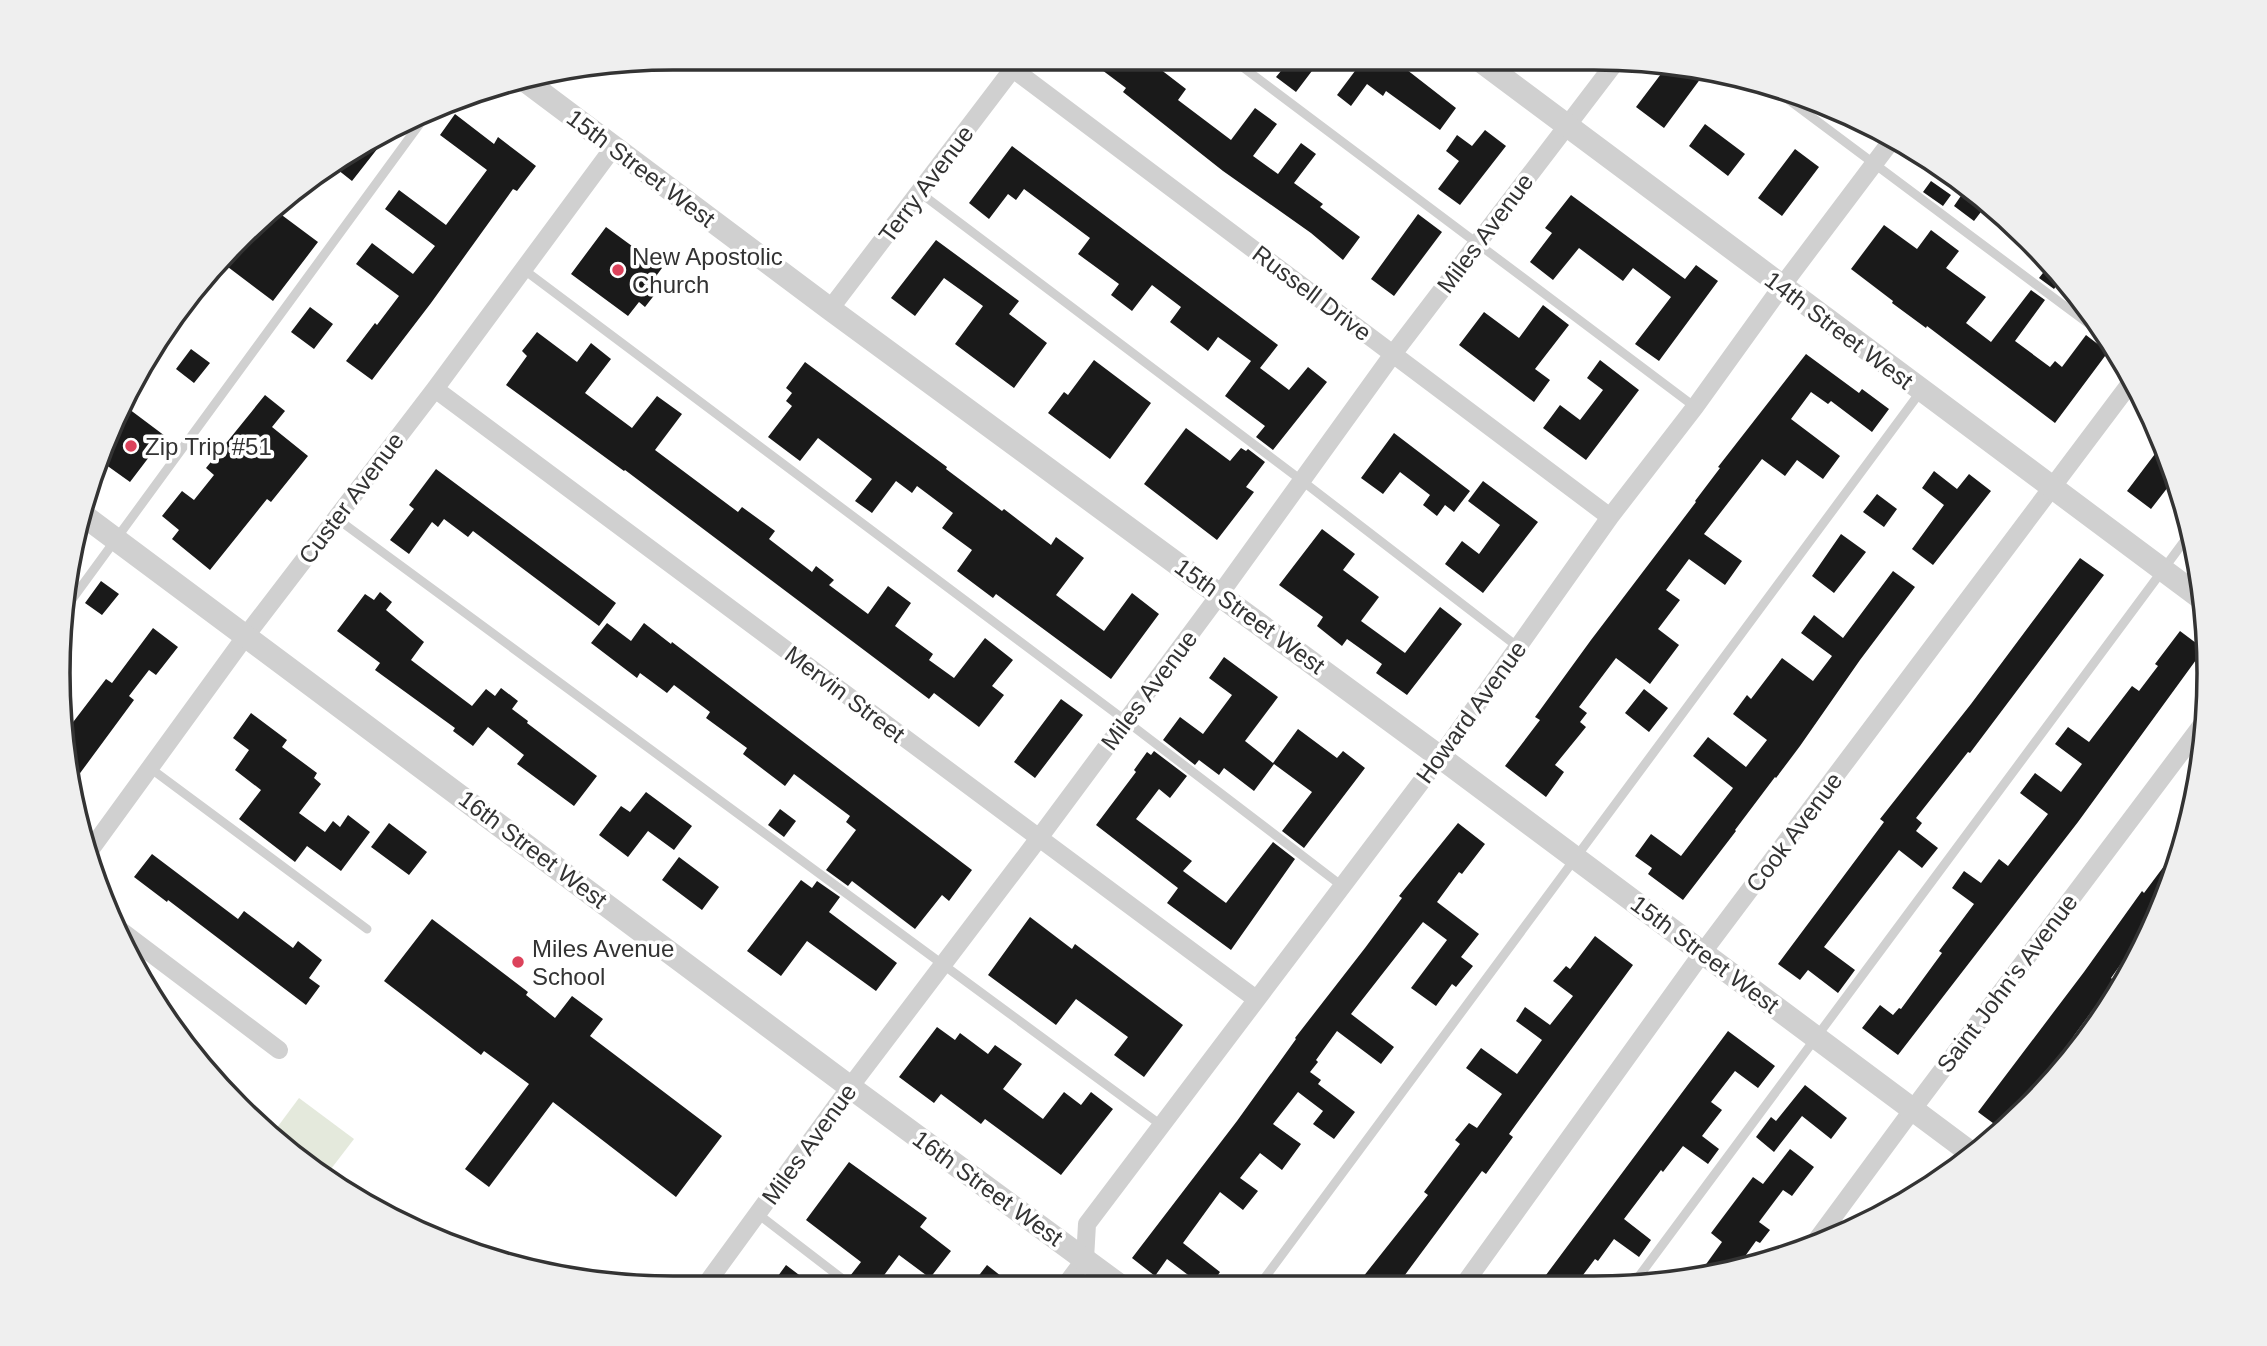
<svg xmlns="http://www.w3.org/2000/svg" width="2267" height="1346" font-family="Helvetica,sans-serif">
<rect width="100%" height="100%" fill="#fff"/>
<path fill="#e4e9dc" d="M299 1098 354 1139 324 1178 273 1133Z"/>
<path fill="#1a1a1a" d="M1086 58H1169L1160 69 1186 89 1178 100 1231 140 1255 108 1277 124 1253 156 1278 174 1301 143 1316 154 1294 183 1323 204 1320 207 1360 237 1343 260 1311 233 1223 171 1123 92 1126 88Z
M1265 59H1321L1296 92 1276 77 1281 71Z
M1339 59H1393L1456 108 1440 130 1386 91 1383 96 1367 84 1351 106 1337 95 1355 71Z
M1667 66 1691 70 1701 78 1664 128 1636 107Z
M455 114 494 144 498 137 536 166 517 191 513 189 431 303 372 380 346 361 375 323 377 325 399 296 356 264 372 243 413 274 435 246 385 209 399 190 446 225 487 170 440 135Z
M1705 124 1745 154 1728 176 1689 146Z
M1485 130 1506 146 1460 205 1438 189 1459 161 1446 151 1457 135 1472 146Z
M385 139 352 181 333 166 350 157Z
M1012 146 1278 345 1260 368 1289 390 1308 367 1327 382 1273 450 1256 437 1265 426 1225 396 1251 361 1218 337 1208 351 1170 322 1181 307 1152 285 1132 311 1111 295 1119 284 1078 254 1090 238 1024 189 1016 200 1008 194 989 219 969 203Z
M1795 149 1819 167 1782 216 1758 198Z
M1931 181 1951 195 1943 206 1923 192Z
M1967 187 1987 204 1974 221 1954 206Z
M1571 195 1685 279 1696 265 1718 281 1659 361 1635 344 1671 297 1633 268 1623 281 1579 248 1553 280 1530 262 1552 233 1545 228Z
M275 210 318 242 273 301 224 264Z
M1418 214 1442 232 1394 296 1371 279Z
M1884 225 1917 249 1931 230 1959 251 1946 268 1986 297 1966 323 1991 342 2031 290 2045 300 2015 341 2050 367 2055 361 2062 367 2086 335 2108 352 2055 423 1927 326 1926 328 1892 303 1893 301 1851 269Z
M606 227 662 268 651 283 659 289 645 307 639 302 628 316 571 274Z
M936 240 1019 301 1009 314 1047 343 1014 388 955 344 983 306 944 278 915 316 891 298Z
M2050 264 2062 278 2054 289 2039 278Z
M1543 305 1569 325 1535 369 1550 380 1534 402 1459 345 1484 312 1519 338Z
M310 307 333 324 314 349 291 332Z
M537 332 577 362 591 343 611 359 585 393 632 428 657 396 682 414 655 450 738 512 742 507 775 531 769 539 812 572 816 566 834 580 829 585 868 614 888 586 911 603 895 626 933 654 929 660 954 678 985 638 1013 660 992 686 1004 695 979 727 934 693 929 699 625 470 624 471 506 385 527 356 522 351Z
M191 349 210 363 194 383 176 369Z
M1806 354 1859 393 1862 389 1889 409 1872 432 1831 401 1828 404 1811 392 1791 419 1840 456 1823 479 1797 460 1785 476 1762 459 1704 534 1742 561 1725 585 1689 559 1666 590 1680 600 1658 629 1679 645 1650 684 1616 658 1579 707 1587 713 1580 722 1586 727 1555 765 1564 772 1546 797 1505 766 1540 720 1535 717 1591 640 1696 502 1695 501 1720 468 1718 467Z
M1094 360 1151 403 1110 459 1048 413 1064 392 1068 395Z
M1600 360 1639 390 1586 460 1543 428 1560 405 1580 420 1603 390 1587 378Z
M805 362 947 467 946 469 1002 511 1004 509 1051 545 1056 537 1084 558 1056 595 1104 631 1132 593 1159 614 1111 679 996 594 993 598 957 571 972 550 942 528 953 513 917 486 912 493 896 481 872 513 855 501 872 479 818 438 800 461 768 437 792 406 786 401 792 393 786 388Z
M265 395 285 411 272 427 308 456 271 502 267 499 210 570 172 539 179 530 162 516 182 491 194 500 214 475 206 468Z
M129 409 165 436 130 482 102 462 123 417Z
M1186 428 1230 461 1241 448 1246 451 1248 449 1265 462 1246 487 1254 492 1217 540 1144 484Z
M1394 433 1470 491 1454 512 1445 505 1437 516 1423 505 1430 495 1400 472 1383 494 1361 478Z
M2164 442 2175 478 2151 509 2127 491Z
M436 469 616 603 599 626 473 531 468 537 444 519 438 527 432 522 409 554 390 540 414 509 409 505Z
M1934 471 1957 489 1969 474 1991 491 1933 565 1912 549 1944 505 1922 488Z
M1483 481 1538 522 1483 593 1445 564 1462 541 1479 554 1500 525 1468 501Z
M1877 494 1897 509 1884 527 1863 512Z
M1322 529 1355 554 1343 570 1379 597 1361 621 1405 653 1440 607 1462 624 1407 695 1376 673 1382 664 1347 639 1342 646 1317 626 1323 617 1279 585Z
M1841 534 1866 552 1834 593 1812 576Z
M2080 558 2104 575 1970 753 1968 752 1916 818 1922 823 1916 831 1938 848 1922 868 1899 850 1824 947 1855 970 1838 993 1808 970 1800 980 1778 964 1884 822 1880 819 1971 704Z
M1893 571 1915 587 1860 660 1800 746 1776 778 1775 777 1735 830 1736 831 1683 900 1648 874 1652 868 1635 856 1651 834 1681 856 1733 788 1693 756 1708 737 1746 767 1767 740 1733 714 1747 695 1751 699 1782 658 1813 681 1832 656 1801 633 1814 615 1843 638Z
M101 581 119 594 102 615 85 603Z
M380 592 392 602 386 610 424 642 411 660 472 706 486 689 495 696 501 688 518 701 512 709 528 721 527 723 597 776 574 806 517 764 524 755 488 727 473 746 453 731 455 728 375 670 380 663 337 631 365 594 374 600Z
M607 623 631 641 644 623 671 644 672 642 972 870 949 901 942 895 915 929 852 881 848 886 826 870 856 830 846 822 850 816 794 774 785 786 743 754 747 748 706 718 710 712 674 685 667 693 640 673 637 678 591 643Z
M153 628 178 647 156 675 149 670 129 696 134 700 75 780 64 734 106 679 112 683Z
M2180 631 2204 649 2078 822 1898 1055 1862 1028 1880 1005 1893 1015 1899 1008 1901 1009 1942 953 1939 951 1974 904 1952 888 1964 871 1981 883 1999 859 2008 866 2048 814 2020 793 2035 773 2061 792 2082 764 2055 744 2068 727 2089 742 2132 686 2139 691 2158 666 2155 664Z
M1224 657 1278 697 1245 741 1273 763 1298 729 1337 758 1343 751 1365 768 1304 848 1282 831 1312 792 1274 764 1254 791 1224 768 1219 775 1199 760 1195 765 1163 740 1180 717 1203 734 1232 695 1209 678Z
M1644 689 1668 708 1649 732 1625 713Z
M1061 699 1083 715 1035 778 1014 762Z
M251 713 287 740 282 747 317 773 314 778 321 784 299 813 325 832 333 821 340 827 348 815 370 832 341 871 307 846 295 862 239 819 261 790 235 770 249 750 233 738Z
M1154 751 1187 776 1170 798 1159 789 1136 819 1192 861 1183 871 1226 903 1273 842 1295 859 1231 950 1167 903 1178 888 1096 825 1136 772 1134 770 1147 752 1151 755Z
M646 792 692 826 674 850 648 831 628 857 599 835 621 806 630 812Z
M780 809 796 821 784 837 768 825Z
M389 823 427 852 409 875 371 847Z
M1458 823 1485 844 1462 874 1459 872 1437 902 1479 934 1461 957 1473 966 1456 987 1452 984 1436 1006 1411 988 1447 940 1423 922 1351 1014 1394 1047 1381 1064 1337 1031 1316 1060 1318 1062 1310 1072 1321 1080 1318 1084 1355 1112 1334 1139 1313 1124 1323 1111 1298 1092 1273 1124 1301 1144 1282 1170 1260 1153 1240 1178 1258 1191 1243 1210 1220 1192 1183 1243 1220 1272 1209 1287H1204L1167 1259 1155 1276 1132 1258 1237 1121 1296 1039 1295 1038 1365 948 1402 898 1399 896Z
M2179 846 2181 847 2164 903 2111 978 2121 987 2110 1007 2100 1000 2073 1037 2082 1043 2071 1057 2069 1056 2029 1108 2001 1129 1978 1112 2084 972 2142 891 2144 893Z
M152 854 238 919 244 911 293 948 298 941 322 960 309 978 320 986 306 1005 168 900 167 902 134 877Z
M679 857 719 887 702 910 662 880Z
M801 880 812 888 817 881 840 897 829 912 897 963 876 991 807 941 781 976 747 951Z
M1030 917 1072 949 1075 944 1183 1025 1144 1077 1114 1055 1128 1037 1076 999 1056 1025 988 975Z
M432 919 528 992 526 995 555 1018 572 996 603 1019 590 1036 722 1136 676 1197 553 1102 489 1187 465 1169 529 1084 484 1051 481 1055 384 981Z
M1595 936 1633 965 1509 1134 1513 1137 1486 1174 1482 1171 1396 1287H1355L1428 1195 1424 1192 1460 1144 1455 1140 1469 1123 1477 1128 1502 1094 1466 1068 1481 1048 1517 1074 1542 1040 1516 1021 1525 1007 1550 1025 1573 996 1553 981 1566 966 1570 969Z
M937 1027 955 1040 960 1033 988 1054 995 1045 1022 1064 1003 1089 1043 1119 1064 1092 1081 1105 1091 1092 1113 1109 1061 1175 985 1119 981 1124 941 1094 934 1103 899 1077Z
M1728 1031 1775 1066 1758 1088 1735 1071 1711 1102 1722 1110 1702 1136 1719 1149 1708 1164 1683 1146 1663 1172 1661 1170 1624 1219 1651 1240 1639 1257 1614 1239 1598 1261 1595 1259 1574 1287H1537Z
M1805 1085 1847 1118 1831 1139 1802 1116 1774 1152 1756 1137 1771 1117 1776 1121Z
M1790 1149 1814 1167 1792 1196 1783 1190 1759 1222 1770 1230 1760 1243 1756 1241 1738 1266 1699 1274 1722 1242 1711 1233 1753 1177 1763 1184Z
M849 1162 927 1218 920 1227 951 1251 930 1278 899 1255 882 1278 879 1276 871 1287H862L850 1276 861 1262 806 1220Z
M786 1265 815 1287H770Z
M987 1265 1015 1287H970Z"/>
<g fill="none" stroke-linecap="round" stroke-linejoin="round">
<path stroke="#d0d0d0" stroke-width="9" d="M1232 59 1695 407
M1770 86 2109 339
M919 192 1301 480 1518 647
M523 269 1126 721 1342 886
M336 518 1161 1125
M70 602 424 118
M150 768 367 929
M758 1214 853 1287
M1258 1287 1921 391
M1631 1287 2191 532"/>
<path stroke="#d0d0d0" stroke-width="18" d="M1013 69 1610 517
M830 309 1021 58
M435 389 1256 999
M91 849 245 637 435 389 613 148
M116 927 279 1050
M1812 1246 1913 1109 2204 722
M704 1287 850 1087 1039 838 1220 594 1393 354 1618 59
M1064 1287 1085 1259 1087 1224 1440 757 1610 517 1695 407 1782 286 1892 140
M1462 1287 1703 952 2132 381"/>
<path stroke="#d0d0d0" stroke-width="23" d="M1478 59 2202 599
M527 82 830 309 1440 757 1971 1153
M79 512 850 1087 1122 1287"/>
</g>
<g fill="#dc425b" stroke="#fff" stroke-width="2.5">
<circle cx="618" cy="270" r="7"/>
<circle cx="131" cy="446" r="7"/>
<circle cx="518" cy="962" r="7"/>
</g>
<g text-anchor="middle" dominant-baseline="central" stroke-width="7" stroke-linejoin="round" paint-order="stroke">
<g font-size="24" fill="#333" stroke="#fff">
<text transform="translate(641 168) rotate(37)">15th Street West</text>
<text transform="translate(926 184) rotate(-53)">Terry Avenue</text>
<text transform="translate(1485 233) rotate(-53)">Miles Avenue</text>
<text transform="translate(1312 293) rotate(37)">Russell Drive</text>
<text transform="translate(1839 330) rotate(37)">14th Street West</text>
<text transform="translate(351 498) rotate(-53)">Custer Avenue</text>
<text transform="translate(1250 616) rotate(36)">15th Street West</text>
<text transform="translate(1149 690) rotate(-53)">Miles Avenue</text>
<text transform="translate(845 694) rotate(37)">Mervin Street</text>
<text transform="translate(1471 712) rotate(-54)">Howard Avenue</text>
<text transform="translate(1794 832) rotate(-53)">Cook Avenue</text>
<text transform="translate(533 849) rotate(37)">16th Street West</text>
<text transform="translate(1705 954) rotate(37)">15th Street West</text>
<text transform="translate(2007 983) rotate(-53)">Saint John's Avenue</text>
<text transform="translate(809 1144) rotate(-54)">Miles Avenue</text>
<text transform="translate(988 1188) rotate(36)">16th Street West</text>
</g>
<g font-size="24" fill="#333" stroke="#fff" text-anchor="start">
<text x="632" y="256">New Apostolic<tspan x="632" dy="28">Church</tspan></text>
<text x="145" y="446">Zip Trip #51</text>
<text x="532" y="948">Miles Avenue<tspan x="532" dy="28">School</tspan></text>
</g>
</g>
<path d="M0 0H2267V1346H0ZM673 70H1594A603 603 0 0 1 2197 673V673A603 603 0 0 1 1594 1276H673A603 603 0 0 1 70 673V673A603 603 0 0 1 673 70Z" fill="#efefef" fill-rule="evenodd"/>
<path fill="none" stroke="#333" stroke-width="3.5" d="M673 70H1594A603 603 0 0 1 2197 673V673A603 603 0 0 1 1594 1276H673A603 603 0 0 1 70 673V673A603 603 0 0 1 673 70Z"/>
</svg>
